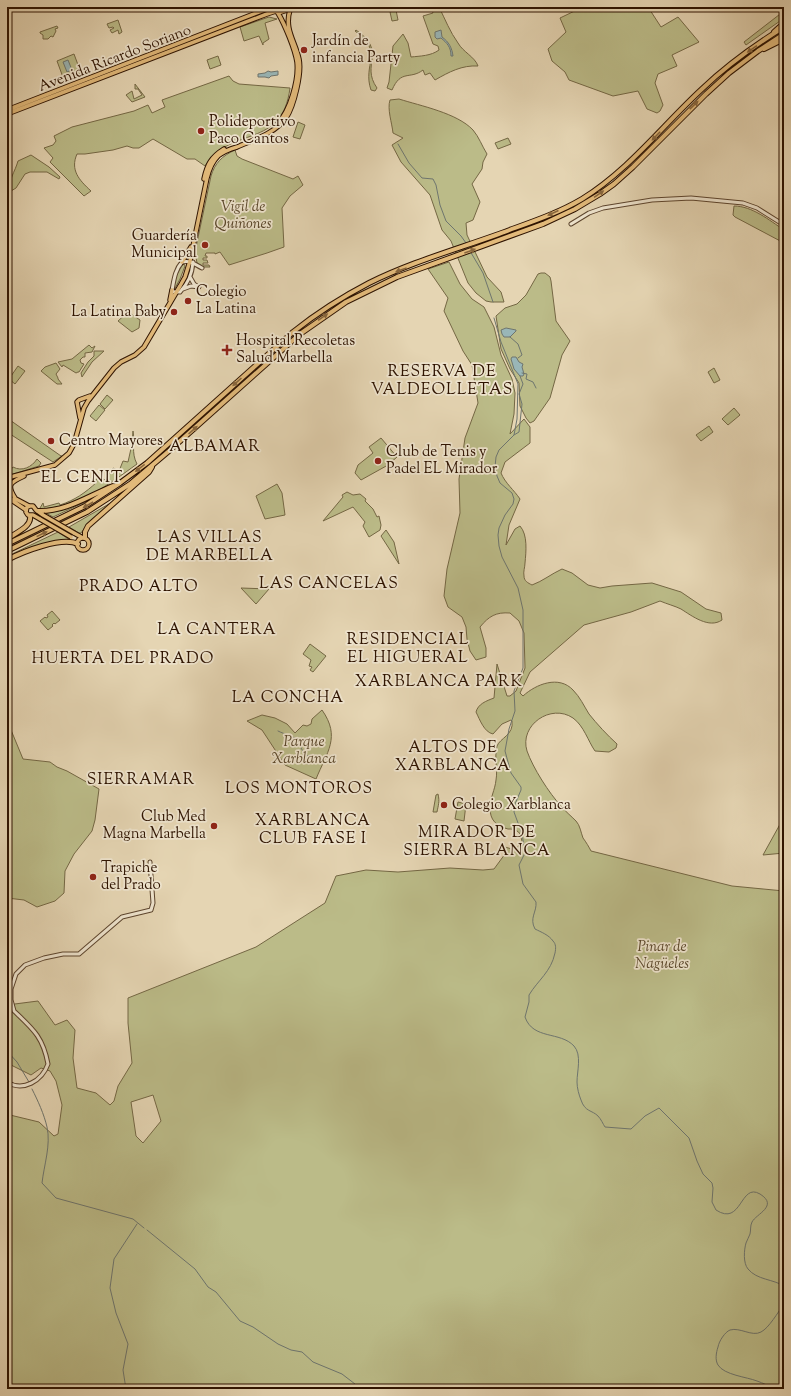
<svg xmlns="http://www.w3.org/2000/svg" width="791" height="1396" font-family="'Sorts Mill Goudy',serif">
<rect width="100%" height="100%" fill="#e5d5b3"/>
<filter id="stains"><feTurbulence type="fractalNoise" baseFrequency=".005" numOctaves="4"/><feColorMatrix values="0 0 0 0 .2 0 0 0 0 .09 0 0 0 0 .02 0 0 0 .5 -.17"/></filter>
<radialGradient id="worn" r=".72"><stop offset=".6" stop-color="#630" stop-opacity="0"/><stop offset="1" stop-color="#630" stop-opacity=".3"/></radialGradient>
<path fill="#bb8" stroke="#746744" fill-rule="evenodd" d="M431 7H439C445 19 450 32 458 43 463 52 475 57 478 66 462 65 449 72 435 80L430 73 425 75 423 70C410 80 401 69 392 90L387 88 389 82 393 46 403 34 408 43 411 57C420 56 431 56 439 50L438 46 433 44 423 16 433 13Z
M583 7H648L661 27 678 17 699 42 672 55 677 66 658 74 655 83 663 105 660 111 657 113 647 109 638 91 613 96 569 80 565 72 552 61 548 49 566 32 560 18Z
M396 10 398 20 392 21 390 12Z
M784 11V18L780 21 746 45 744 42Z
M264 12 123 68V67Z
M269 17 277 19 265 23 269 39 263 43V45L259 36 244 41 240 27Z
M118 20 122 32 119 34 118 30 112 33 110 30 114 28 113 27 109 28 107 24Z
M57 26 58 28 55 29 56 31 53 37 51 36 48 39H43V35L40 33V32Z
M356 30C388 52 360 64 377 88L375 91 371 90C362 64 385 52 355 31Z
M74 54 81 73 64 80 57 61Z
M218 56 221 65 210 69 207 60Z
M229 76 233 81 239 84 290 88C282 150 231 125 205 166L195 159H187L153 139 139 148H133L127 146 113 150 85 154H77C70 170 79 180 91 191L84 196 50 162 53 158 44 148 53 145 56 141 54 136 72 127 134 111 148 105 152 113 165 107 162 100Z
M135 84 145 97 132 102 126 95 132 91 134 99 142 95 138 89H135Z
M399 99C421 106 457 113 473 130 479 137 482 146 487 154L483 162 482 169 472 184 480 202 473 220 466 223 467 235 487 277 501 292 504 302H491L486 301 476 293 468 283 451 241 442 230 430 195 401 162 392 145 403 138 393 133C392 123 387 109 390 100Z
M298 122 305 125 300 139 293 137Z
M508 138 511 144 498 149 495 143Z
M235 150 237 156 242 159 293 179 298 176 303 185 290 196 282 208 284 247 267 253 229 265 220 252 215 254V253H206L205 256H207V258H203V260H207L208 263H203V265H209L210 267H203L197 263 195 252 211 176C215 163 222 156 235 150Z
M31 155 49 167 60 177 59 179 47 172H30L25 174 16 188 11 191H10C8 180 15 172 18 161Z
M734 206C752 206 769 220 784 230V243L735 217 733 215Z
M449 262 460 284 472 299 484 307 494 327 501 355 512 379 515 393 514 414 510 434 524 419 530 427V443L505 462 501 473C505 483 514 490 520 499L509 525 506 545 515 529 520 526C528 535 526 552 525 563 525 567 523 572 524 576 524 581 528 583 532 585 543 581 551 574 562 569L572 573 588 585 600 588 612 586 652 583 681 592 706 609 721 613 722 620C709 629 692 616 681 609 675 606 667 604 660 601L631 612 584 625 530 672 520 693 523 696C536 684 559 675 573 690 580 697 584 706 589 714 597 724 607 735 617 744L616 748 609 752 595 751C588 741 584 726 573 718 551 703 519 725 527 751 533 768 549 793 561 806 565 811 571 816 576 821 580 825 581 833 583 838 586 842 589 847 591 851L732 886 784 891V1389H7V1113L10 1115 39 1122 54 1136 58 1134 62 1105 56 1081 50 1071 41 1068 31 1075 7 1063V1005L38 1001 55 1025 67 1020 75 1030 73 1058 77 1088 96 1093 110 1105 114 1101 118 1086 132 1063 128 1023V998L256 947 325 903 336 876 366 870 398 872 450 868 483 870 494 869 505 854 503 849 505 847 515 850 522 842C521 838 521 833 517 831 515 829 511 829 508 829 496 826 490 820 490 808 490 798 495 790 496 780 498 769 494 758 497 746 500 738 514 735 512 721L511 720 502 724 493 734C484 732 480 720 476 712 478 704 486 701 494 698L497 664 507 696H510L516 691 525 668 524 633 519 621 510 613C496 612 489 616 480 627L486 648V657L476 660 470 651 467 639 466 627 462 617 448 607 444 596 447 569 460 513 459 479 465 438 478 403 472 365 463 351 444 311 448 298 428 269ZM153 1095 161 1121 143 1143 136 1136 131 1102Z
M184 264 185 266 180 279 174 290C174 281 177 270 184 264Z
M541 273H545L550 277 551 281 556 321 570 341 562 355 550 398 534 421 530 423 526 418 520 406 519 383 510 369 501 349 496 316 505 308 517 304 526 295 538 274Z
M128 312 140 320 139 328 132 332 118 321Z
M89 345 92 348 95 346 92 352 85 353V357H83L80 360 81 363 84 364 79 372H78L76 373 63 365 62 367 58 362 72 359Z
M94 351H104L92 362 82 377 81 373 88 362 94 356Z
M56 363 60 369 56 374 58 378V379L62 384H57L41 371 45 367Z
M18 366 25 371 15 384 9 379Z
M714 368 720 380 714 383 708 372Z
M107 395 113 400 105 409 100 404Z
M99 405 105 410 96 421 90 416Z
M734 408 740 415 728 425 722 419Z
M7 418 61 456H62L53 462 7 432Z
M709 426 713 432 701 441 696 435Z
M133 431C135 442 131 453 137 464 108 485 79 507 41 509L40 508 43 503 44 507 59 503 60 505C75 500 85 493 97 482L96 480 98 476 105 480 113 468 119 471 123 461 128 462 132 444Z
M381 438 397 457 388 465 361 480 355 473 358 465 373 453 369 447Z
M37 459 41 463 39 466 10 475 8 473 13 467C22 472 32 467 37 459Z
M277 484 282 493 285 515 265 519 256 496Z
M347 492 353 495 360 494 366 499 365 501 373 509 377 517 379 516 381 525 380 530 369 537 363 526 365 522 353 507 323 521 343 497 342 495Z
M114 501 89 522 81 533H79L69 527Z
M84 502H85L53 517 46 513 62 510Z
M386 530 394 542 399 564 381 536Z
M58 532 70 540C48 543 32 547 11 555H10Z
M241 588 269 589 256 604Z
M52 611 60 620 55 624 54 623 52 625 53 626 48 630 40 621 45 617 46 618 48 617 47 615Z
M310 644 326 656 313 672 310 670 312 667 309 666 311 660 303 654Z
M322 710C341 737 327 752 316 779L285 765 262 730 247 721 262 715 275 718 287 724 295 733 303 725 307 726 311 724 312 719Z
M7 730H11L23 759 50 762 57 767 67 771 99 789 95 820 92 831 74 854 65 871 64 893 55 901 37 907 24 900 7 898Z
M438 794C440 802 438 806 437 812H433L436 795Z
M458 802 466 804 464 821 455 819Z
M784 817V853L763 855Z"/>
<path fill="#99b6b7" stroke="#6e756e" d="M441 30 442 37C449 42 452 48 453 56H451C451 47 447 43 441 38L437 39 435 37V32Z
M68 60 72 70 67 72 63 62Z
M268 71 271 72 278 71V75L271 76 269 78 265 77H258V74L265 73Z
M506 328 516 330V331L510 337H504L502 334 501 330Z
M512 357H516L519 362 523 364 522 367 524 374 523 376H520L514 369 511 359Z"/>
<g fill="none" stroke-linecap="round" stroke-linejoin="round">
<path stroke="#6e756e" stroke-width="1" d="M398 144 409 163 422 178 433 179 436 185 440 205 446 221 461 236 466 243
M470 251 483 273 493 302
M494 318 501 342 518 384 517 419 514 435 499 450 496 457 495 467 497 476 500 483 512 493 514 499 513 504 505 515 499 528 498 535 499 546 502 557 518 588 523 610V668L514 691 515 711 509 729 505 751 511 773 521 787V790L515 804 514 812 522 834 525 853 519 865 523 884 536 902C537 912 529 918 535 929 541 932 549 935 553 941 556 944 556 948 555 953 551 972 538 980 529 995V1002L525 1017C533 1040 560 1031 574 1046 582 1055 577 1071 577 1082 577 1088 579 1095 581 1100 585 1112 592 1110 598 1116 601 1119 603 1124 605 1127L631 1129 645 1116 659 1108 689 1138 697 1161 703 1174 712 1183 713 1188 712 1202 716 1210C742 1227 740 1182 760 1194 779 1206 756 1214 752 1222 750 1226 751 1230 750 1234 749 1237 747 1240 746 1243 744 1250 743 1263 748 1269 757 1280 773 1279 784 1286
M510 337 518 344 522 355 518 358
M522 373 527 374 526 379 533 382 536 388
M514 435 519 432 522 404 519 394 523 384 520 376
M278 731C286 735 294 736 301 742V748L306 756 304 758 307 764 313 762 314 760 311 755 306 756
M7 1051 17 1062 29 1082
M32 1089C38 1101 44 1114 47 1127 51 1145 44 1165 42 1183L56 1198 133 1219 144 1228
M147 1230 195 1269 208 1287 216 1292 240 1321 253 1327 278 1344 291 1350 302 1352 313 1362 342 1374 355 1384 360 1389
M126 1389 123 1370 128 1344 116 1313 110 1288 114 1259 137 1224
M774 1389C769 1386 763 1383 757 1381 747 1377 724 1375 718 1365 715 1360 716 1353 718 1347 719 1341 725 1332 730 1330 740 1327 752 1337 761 1332 769 1328 778 1312 784 1304"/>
<defs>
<path id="minor" d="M571 224 589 213 603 208 652 200 691 198 743 203 757 208 784 225
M193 262C192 275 188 283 180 292H174L172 290C174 280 175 270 182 262 191 260 194 264 202 268
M190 277 194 284 197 286
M183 289 191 286 199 287
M7 1082C23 1092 42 1081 48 1064 43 1037 33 1029 14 1011L11 1000V989L16 974 25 965 44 958 63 954H79L122 917 151 910 153 903 150 862"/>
<path id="major" d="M7 110 272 7
M7 114 267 14 276 11 278 13 297 7
M278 123C290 111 299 80 297 62 295 49 285 25 278 13
M204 179C207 165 211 157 224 149
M182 262 191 247
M170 300 172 290
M80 418 77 402 79 400 90 396
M7 478 55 465 69 453 74 444 84 408 88 401 114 368 121 362 135 355 144 347 180 286 185 277 190 261 207 178C209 170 212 162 218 156 224 151 230 149 237 147 255 139 274 134 286 118 294 106 302 73 299 59 295 41 284 29 290 10
M7 482V488
M7 497 26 510
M14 498 29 506
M15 498C6 484 11 482 24 476
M40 519 33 515H28L26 512 27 507 30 506H33L36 510 43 515
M74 533 83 538
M77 544a6 6 0 1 1 12 0a6 6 0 1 1-12 0Z"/>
<path id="highway" d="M774 32 784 23
M764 49 784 39
M38 511C66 512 88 496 113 486
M85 538V532L88 526 149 472 152 467
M7 539C15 533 32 527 30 516
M7 544 85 506 120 483 147 463 293 332C317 313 342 297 369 283 409 263 454 250 496 235 525 224 555 215 582 199 629 170 662 126 702 89 727 65 755 45 784 27
M7 551 87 512 130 484 169 451 300 334 346 302 397 277 543 224 575 209 600 194 614 184 633 167 706 94 729 73 758 51 784 34
M7 560C22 552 62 536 78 544"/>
</defs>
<use href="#minor" stroke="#5c442d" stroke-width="5"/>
<use href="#major" stroke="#2e1300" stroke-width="5.5"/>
<use href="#highway" stroke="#2e1300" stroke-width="6"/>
<use href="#minor" stroke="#eee4ce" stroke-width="3"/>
<use href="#major" stroke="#e2ba7a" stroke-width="3.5"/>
<use href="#highway" stroke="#e2ba7a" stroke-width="4"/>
<defs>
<path id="major-bridge" d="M43 515 74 533
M40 519 71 537"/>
</defs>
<use href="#major-bridge" stroke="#2e1300" stroke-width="5.5" stroke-linecap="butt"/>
<use href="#major-bridge" stroke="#e2ba7a" stroke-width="3.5"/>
</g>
<defs><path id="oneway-solid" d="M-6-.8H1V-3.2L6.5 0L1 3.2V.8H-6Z"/></defs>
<g fill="#88663d">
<use href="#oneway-solid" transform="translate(752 49) rotate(145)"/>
<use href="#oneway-solid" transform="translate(694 105) rotate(-44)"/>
<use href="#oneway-solid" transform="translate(656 136) rotate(134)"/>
<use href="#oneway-solid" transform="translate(599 194) rotate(-35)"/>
<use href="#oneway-solid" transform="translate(553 213) rotate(156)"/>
<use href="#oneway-solid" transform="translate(470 251) rotate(-20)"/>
<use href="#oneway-solid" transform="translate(401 270) rotate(160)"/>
<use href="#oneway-solid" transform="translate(323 317) rotate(-35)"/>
<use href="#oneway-solid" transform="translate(237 382) rotate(138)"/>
<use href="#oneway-solid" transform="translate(193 430) rotate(-42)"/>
<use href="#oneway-solid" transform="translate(140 468) rotate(142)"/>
<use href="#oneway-solid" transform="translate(88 505) rotate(150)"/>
<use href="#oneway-solid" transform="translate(42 534) rotate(-26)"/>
</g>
<g fill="#8f2418" stroke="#eee4ce" stroke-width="1.5">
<circle cx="304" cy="50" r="4"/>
<circle cx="201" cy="131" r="4"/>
<circle cx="205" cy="245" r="4"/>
<circle cx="188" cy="301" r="4"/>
<circle cx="174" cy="312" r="4"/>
<path d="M225 344h4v4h4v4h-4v4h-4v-4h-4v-4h4z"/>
<circle cx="51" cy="441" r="4"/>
<circle cx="378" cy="461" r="4"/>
<circle cx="444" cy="805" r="4"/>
<circle cx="214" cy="826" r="4"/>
<circle cx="93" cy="877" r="4"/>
</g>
<g text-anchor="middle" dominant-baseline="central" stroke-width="3.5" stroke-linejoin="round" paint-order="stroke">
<g font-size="15" fill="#2e1300" stroke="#eee4ce" text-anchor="start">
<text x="312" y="41">Jardín de<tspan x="312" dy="17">infancia Party</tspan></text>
<text x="209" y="122">Polideportivo<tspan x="209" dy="17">Paco Cantos</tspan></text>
<text x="197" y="236" text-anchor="end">Guardería<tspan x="197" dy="17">Municipal</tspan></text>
<text x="196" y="292">Colegio<tspan x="196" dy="17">La Latina</tspan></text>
<text x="166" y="312" text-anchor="end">La Latina Baby</text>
<text x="236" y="341">Hospital Recoletas<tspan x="236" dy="17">Salud Marbella</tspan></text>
<text x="59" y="441">Centro Mayores</text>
<text x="386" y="452">Club de Tenis y<tspan x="386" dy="17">Padel EL Mirador</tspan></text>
<text x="452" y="805">Colegio Xarblanca</text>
<text x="206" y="817" text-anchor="end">Club Med<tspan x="206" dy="17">Magna Marbella</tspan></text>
<text x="101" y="868">Trapiche<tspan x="101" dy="17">del Prado</tspan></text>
</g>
<g font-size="15" fill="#2e1300" stroke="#eee4ce">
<text transform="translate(115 59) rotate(-21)">Avenida Ricardo Soriano</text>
</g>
<g font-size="15" font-style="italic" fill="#584529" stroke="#eee4ce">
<text x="243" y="207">Vigil de<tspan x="243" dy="17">Quiñones</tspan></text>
<text x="304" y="742">Parque<tspan x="304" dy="17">Xarblanca</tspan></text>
<text x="662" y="947">Pinar de<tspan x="662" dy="17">Nagüeles</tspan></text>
</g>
<g font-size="16" letter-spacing="1" fill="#2e1300" stroke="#eee4ce">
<text x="442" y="372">RESERVA DE<tspan x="442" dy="18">VALDEOLLETAS</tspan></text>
<text x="215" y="447">ALBAMAR</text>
<text x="82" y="478">EL CENIT</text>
<text x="210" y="538">LAS VILLAS<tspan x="210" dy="18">DE MARBELLA</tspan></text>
<text x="329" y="584">LAS CANCELAS</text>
<text x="139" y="587">PRADO ALTO</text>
<text x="217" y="630">LA CANTERA</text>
<text x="408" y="640">RESIDENCIAL<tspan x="408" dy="18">EL HIGUERAL</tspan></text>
<text x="123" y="659">HUERTA DEL PRADO</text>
<text x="439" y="682">XARBLANCA PARK</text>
<text x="288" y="698">LA CONCHA</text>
<text x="453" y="748">ALTOS DE<tspan x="453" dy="18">XARBLANCA</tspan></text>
<text x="141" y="780">SIERRAMAR</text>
<text x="299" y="789">LOS MONTOROS</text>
<text x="313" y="821">XARBLANCA<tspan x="313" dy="18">CLUB FASE I</tspan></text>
<text x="477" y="833">MIRADOR DE<tspan x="477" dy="18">SIERRA BLANCA</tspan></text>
</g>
</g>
<rect width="791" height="1396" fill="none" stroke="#e5d5b3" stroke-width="24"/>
<rect x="8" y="8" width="775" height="1380" fill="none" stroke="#2e1300" stroke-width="2"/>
<rect x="12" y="12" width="767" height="1372" fill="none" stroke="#2e1300"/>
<rect width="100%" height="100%" filter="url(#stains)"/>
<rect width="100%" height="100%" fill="url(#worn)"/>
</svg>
